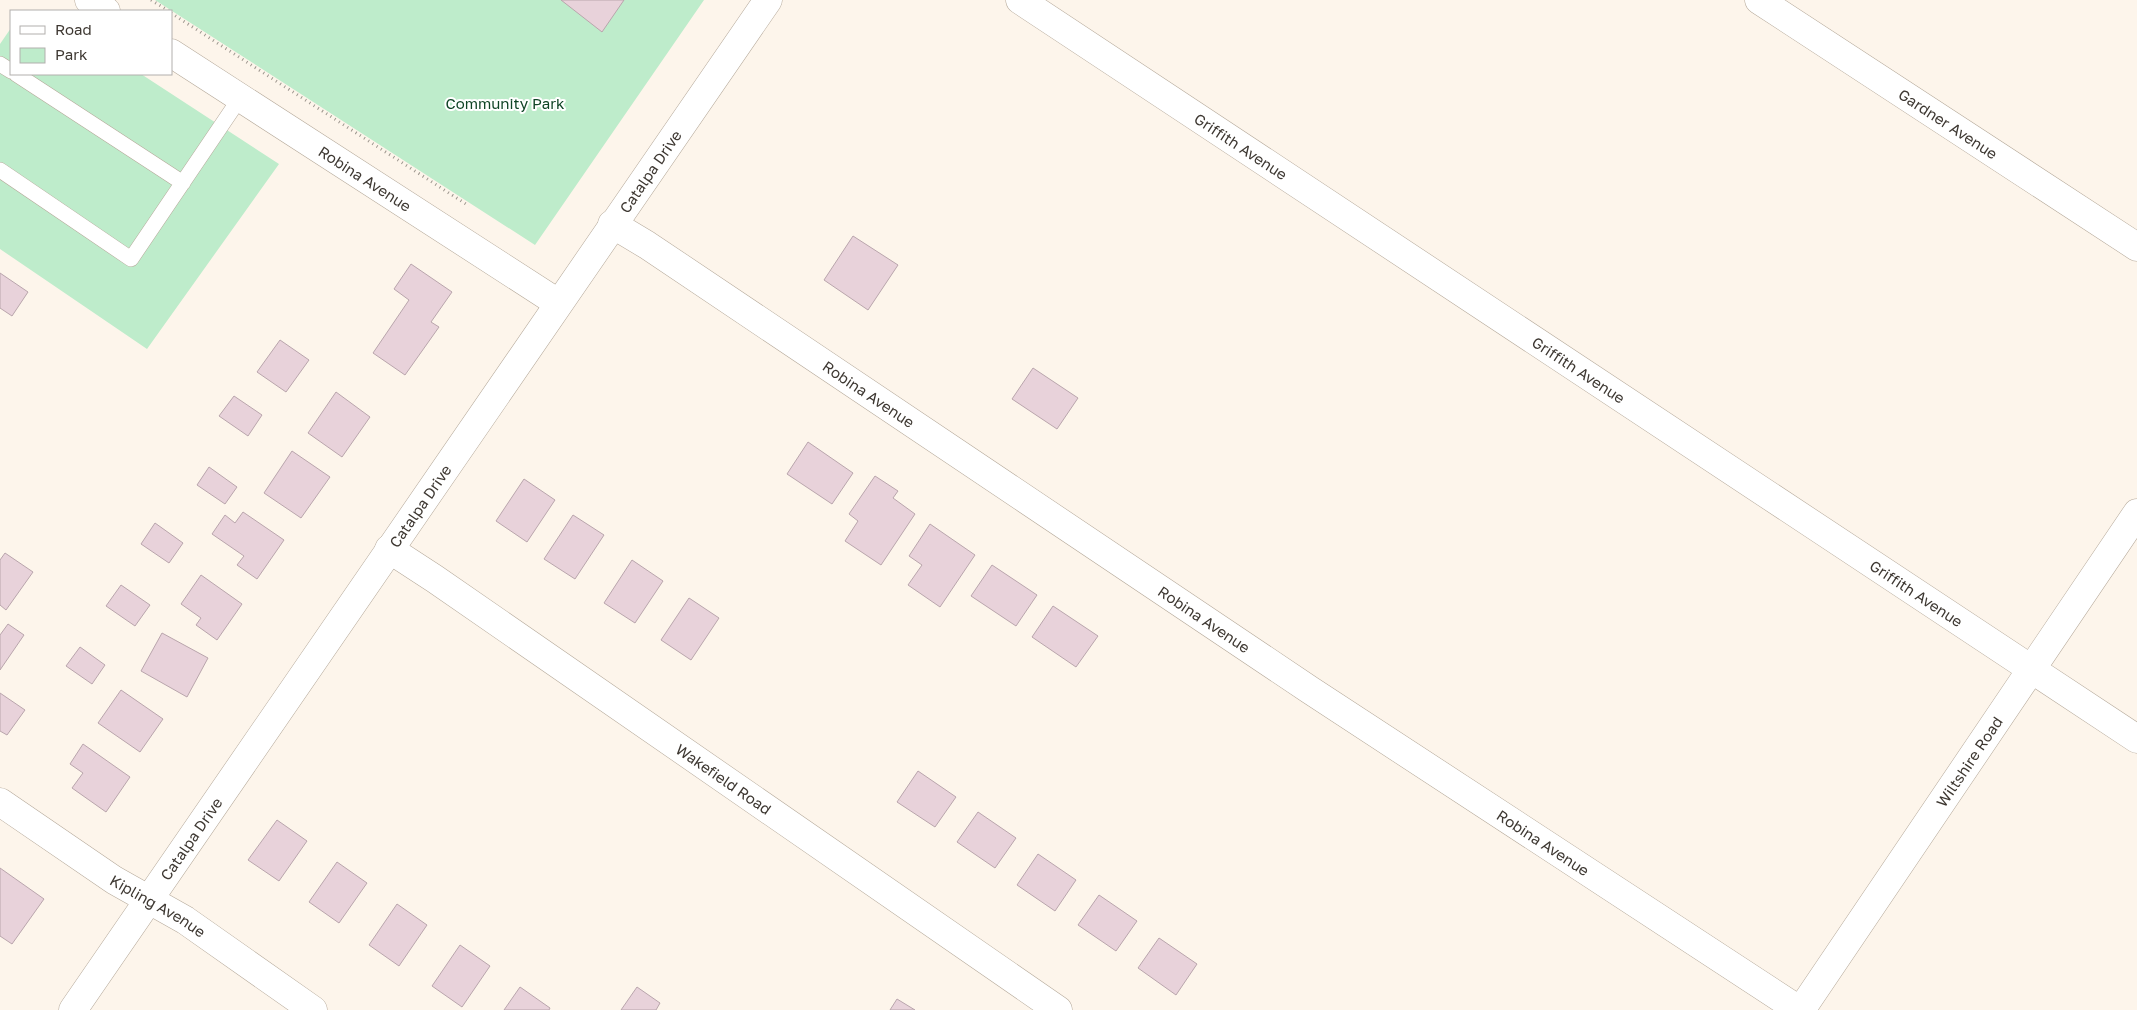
<svg xmlns="http://www.w3.org/2000/svg" width="2137" height="1010" font-family="'Golos Text',sans-serif">
<rect width="100%" height="100%" fill="#fdf5eb"/>
<path fill="#beeccb" d="M155 0H704L535 245Z
M11 28V74H141L279 164 147 349 0 249V44Z"/>
<path fill="#e8d2da" stroke="#b9a5ac" d="M561 0H624L602 32Z
M853 236 898 265 868 310 824 280Z
M411 264 452 292 431 322 439 327 405 375 373 353 409 300 394 289Z
M0 273 28 292 12 316 0 308Z
M280 340 309 360 286 392 257 372Z
M1033 368 1078 398 1057 429 1012 399Z
M336 392 370 417 342 457 308 433Z
M234 396 262 415 248 436 219 416Z
M808 442 853 473 832 504 787 474Z
M292 451 330 477 301 518 264 493Z
M209 467 237 487 225 504 197 485Z
M875 476 898 491 893 498 915 514 881 565 845 541 858 521 849 514Z
M524 479 555 500 527 542 496 521Z
M243 512 284 540 257 579 237 565 244 556 212 534 225 515 235 523Z
M573 515 604 535 575 579 544 559Z
M155 523 183 543 169 563 141 544Z
M930 524 975 555 940 607 908 585 922 565 909 556Z
M5 553 33 572 6 610 0 605V560Z
M632 560 663 581 635 623 604 603Z
M992 565 1037 595 1016 626 971 596Z
M201 575 242 604 217 640 196 625 201 618 181 604Z
M121 585 150 605 135 626 106 606Z
M689 598 719 618 691 660 661 640Z
M1053 606 1098 636 1076 667 1032 637Z
M8 624 24 635 0 670V635Z
M162 633 208 658 187 697 141 671Z
M80 647 105 665 92 684 66 666Z
M121 690 163 719 140 752 98 723Z
M0 693 25 710 7 735 0 731Z
M83 744 130 777 106 812 72 788 83 773 70 764Z
M918 771 956 797 935 827 897 802Z
M978 812 1016 838 995 868 957 842Z
M277 820 307 841 279 881 248 860Z
M1038 854 1076 880 1055 911 1017 885Z
M337 862 367 883 339 923 309 902Z
M0 868 44 899 12 944 0 936Z
M1099 895 1137 921 1116 951 1078 925Z
M397 904 427 925 399 966 369 945Z
M1159 938 1197 964 1176 995 1138 968Z
M460 945 490 966 462 1007 432 986Z
M520 987 550 1008 549 1010H504Z
M637 987 660 1003 656 1010H621Z
M897 999 915 1010H890Z"/>
<g fill="none" stroke-linecap="round" stroke-linejoin="round">
<defs>
<path id="lane" d="M0 64 11 71
M16 74 183 183
M0 170 131 259 240 98"/>
<g id="street">
<path d="M89 0 106 11"/>
<path id="s1" d="M1020 0 2137 739"/>
<path id="s2" d="M1759 0 2137 247"/>
<path id="s3" d="M171 53 558 303"/>
<path id="s4" d="M612 224 647 245 1310 690 1799 1010"/>
<path id="s5" d="M389 549 435 579 1058 1010"/>
<path id="s6" d="M0 802 114 880 185 920 313 1010"/>
<path id="s7" d="M1801 1010 2137 513"/>
</g>
<g id="secondary">
<path id="s8" d="M73 1010 768 0"/>
</g>
</defs>
<use href="#lane" stroke="#b5a99a" stroke-width="16"/>
<use href="#street" stroke="#b5a99a" stroke-width="29"/>
<use href="#secondary" stroke="#b5a99a" stroke-width="29"/>
<path stroke="#9d968e" stroke-width="3" stroke-dasharray="1 4" stroke-linecap="butt" d="M151 0 169 11
M171 13 469 206"/>
<use href="#lane" stroke="#fff" stroke-width="15"/>
<use href="#street" stroke="#fff" stroke-width="28"/>
<use href="#secondary" stroke="#fff" stroke-width="28"/>
</g>
<g text-anchor="middle" dominant-baseline="central" stroke-width="4" stroke-linejoin="round" paint-order="stroke">
<g font-size="15" fill="#0f4425" stroke="#fff">
<text x="505" y="103">Community Park</text>
</g>
<g font-size="15" fill="#3e3832" stroke="#fff">
<text stroke="none"><textPath href="#s2" startOffset="226">Gardner Avenue</textPath></text>
<text stroke="none"><textPath href="#s1" startOffset="265">Griffith Avenue</textPath></text>
<text stroke="none"><textPath href="#s8" startOffset="1018">Catalpa Drive</textPath></text>
<text stroke="none"><textPath href="#s3" startOffset="231">Robina Avenue</textPath></text>
<text stroke="none"><textPath href="#s1" startOffset="670">Griffith Avenue</textPath></text>
<text stroke="none"><textPath href="#s4" startOffset="308">Robina Avenue</textPath></text>
<text stroke="none"><textPath href="#s8" startOffset="612">Catalpa Drive</textPath></text>
<text stroke="none"><textPath href="#s1" startOffset="1075">Griffith Avenue</textPath></text>
<text stroke="none"><textPath href="#s4" startOffset="712">Robina Avenue</textPath></text>
<text stroke="none"><textPath href="#s7" startOffset="300">Wiltshire Road</textPath></text>
<text stroke="none"><textPath href="#s5" startOffset="406">Wakefield Road</textPath></text>
<text stroke="none"><textPath href="#s8" startOffset="208">Catalpa Drive</textPath></text>
<text stroke="none"><textPath href="#s4" startOffset="1118">Robina Avenue</textPath></text>
<text stroke="none"><textPath href="#s6" startOffset="189">Kipling Avenue</textPath></text>
</g>
</g>
<rect x="10" y="10" width="162" height="65" fill="#ffffff" stroke="#b2afad"/>
<rect x="20" y="26" width="25" height="8" fill="#ffffff" stroke="#b2afad"/>
<text x="55" y="35" font-size="15" fill="#3e3832">Road</text>
<rect x="20" y="48" width="25" height="15" fill="#beeccb" stroke="#b2afad"/>
<text x="55" y="60" font-size="15" fill="#3e3832">Park</text>
</svg>
